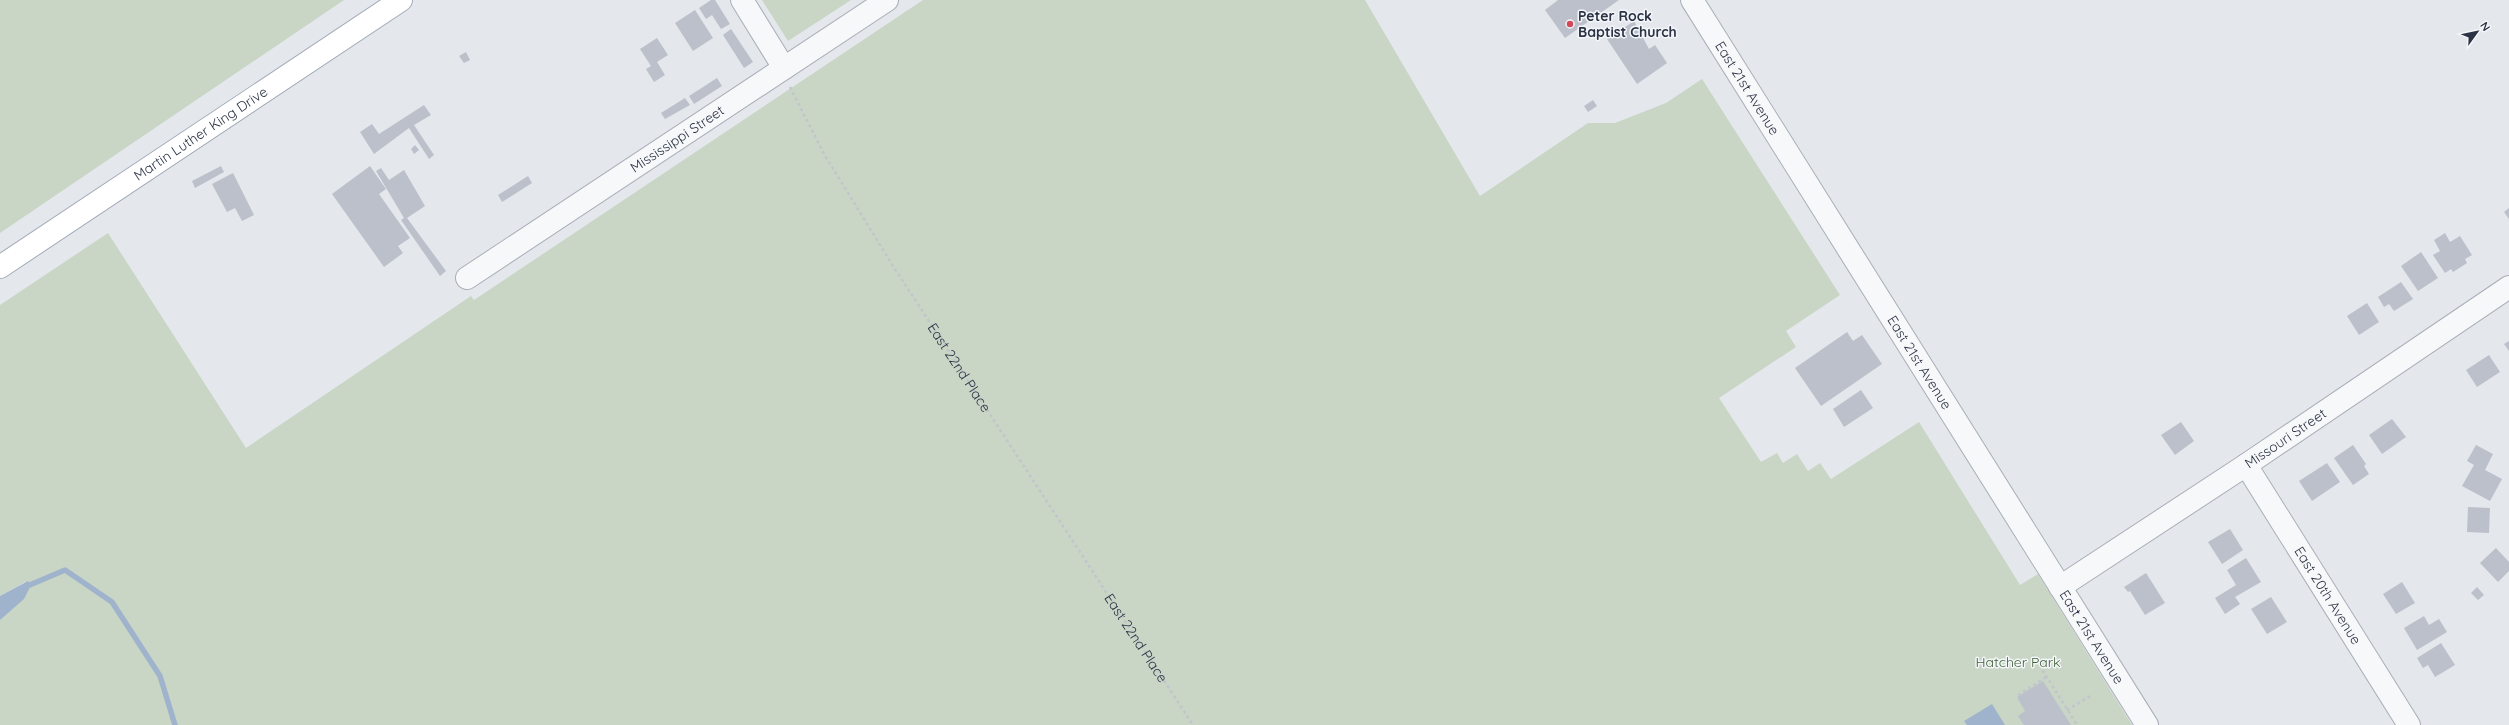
<svg xmlns="http://www.w3.org/2000/svg" width="2509" height="725" font-family="Quicksand,sans-serif">
<rect width="100%" height="100%" fill="#e4e7ec"/>
<path fill="#c9d6c5" d="M0 0H344L0 233Z
M762 0H851L788 41Z
M923 0H1365L1480 196 1588 123H1615L1666 103 1702 79 1840 295 1786 331 1796 347 1719 398 1761 462 1777 453 1783 463 1797 454 1808 471 1820 463 1831 479 1919 422 2020 585 2038 574 2132 725H0V604L27 581 0 596V305L108 233 246 448 471 296 474 300Z"/>
<path fill="#9fb4cc" d="M28 581 31 585 24 599 0 620V596Z
M1992 704 2005 725H1967L1964 721Z"/>
<g fill="none" stroke-linecap="round" stroke-linejoin="round">
<path stroke="#9fb4cc" stroke-width="5.5" d="M25 587 65 570 112 602 160 676 175 725"/>
</g>
<path fill="#bbc0ca" d="M711 0H715L730 24 721 29 712 15 706 19 699 8Z
M1558 0H1619L1565 38 1545 10Z
M695 10 713 38 693 51 675 23Z
M1634 21 1649 49 1655 45 1667 63 1637 84 1607 39Z
M731 29 753 62 744 68 723 35Z
M657 38 668 55 657 62 665 75 654 82 646 69 651 66 640 49Z
M466 52 470 60 464 63 459 56Z
M717 78 722 86 694 104 689 96Z
M685 98 690 105 665 119 661 113Z
M1593 100 1597 106 1588 112 1584 106Z
M424 105 431 115 414 125 434 155 429 159 409 128 374 154 360 132 372 124 379 134Z
M415 145 419 150 414 154 411 149Z
M221 166 224 172 195 188 192 181Z
M370 166 386 189 379 194 410 238 398 246 403 253 384 267 332 194Z
M381 168 389 180 404 170 425 206 407 218 446 271 440 276 401 220 404 218 376 171Z
M233 173 254 215 242 221 235 208 227 212 212 184Z
M528 176 532 183 502 202 498 195Z
M2509 208V219L2504 212Z
M2445 233 2450 242 2460 236 2472 255 2465 259 2467 263 2453 272 2451 269 2445 273 2433 255 2440 251 2434 240Z
M2421 252 2438 278 2418 291 2401 266Z
M2401 282 2413 299 2394 311 2389 304 2384 307 2378 297Z
M2367 303 2379 322 2359 335 2347 316Z
M1847 332 1853 341 1862 335 1882 364 1821 406 1795 368Z
M2509 341V351L2504 344Z
M2489 355 2500 372 2477 387 2466 370Z
M1861 390 1873 408 1844 427 1833 409Z
M2392 419 2406 437 2382 454 2369 435Z
M2181 422 2194 441 2175 455 2161 435Z
M2353 445 2366 464 2364 466 2369 474 2353 485 2334 458Z
M2476 445 2493 454 2485 470 2502 479 2490 501 2462 486 2474 465 2467 461Z
M2327 463 2340 482 2312 501 2299 481Z
M2468 507 2490 508 2489 533 2467 532Z
M2230 529 2243 550 2222 564 2208 542Z
M2496 548 2509 562V571L2498 582 2480 563Z
M2246 558 2261 582 2235 597 2240 604 2225 614 2215 598 2236 585 2227 570Z
M2146 573 2165 603 2145 615 2130 591 2128 592 2124 587Z
M2402 582 2415 603 2396 614 2383 594Z
M2477 587 2484 595 2478 600 2471 593Z
M2271 597 2287 622 2267 634 2251 609Z
M2424 616 2429 625 2439 619 2447 632 2417 650 2404 628Z
M2441 643 2455 665 2435 677 2428 665 2423 668 2417 658Z
M2043 681 2071 725H2024L2018 716 2025 711 2017 697Z"/>
<g fill="none" stroke-linecap="round" stroke-linejoin="round">
<defs>
<g id="minor">
<path d="M742 0 784 68"/>
<path id="s2" d="M1692 0 2147 725"/>
<path id="s3" d="M467 278 887 0"/>
<path id="s4" d="M2246 465 2409 725"/>
<path id="s5" d="M2060 587 2246 465 2509 287"/>
</g>
<g id="major">
<path id="s6" d="M0 267 401 0"/>
</g>
</defs>
<use href="#minor" stroke="#a9aeb7" stroke-width="24"/>
<use href="#major" stroke="#a3abb8" stroke-width="24"/>
<g stroke="#c2c5cb" stroke-width="2.5" stroke-dasharray="3 3" stroke-linecap="butt">
<path id="s1" d="M790 87 824 154 893 266 1193 725"/>
<path d="M2033 655 2077 725"/>
<path d="M2018 695 2046 677"/>
<path d="M2067 710 2092 695"/>
</g>
<use href="#minor" stroke="#f7f8fa" stroke-width="22"/>
<use href="#major" stroke="#fff" stroke-width="22"/>
</g>
<circle fill="#d1495b" stroke="#f4f6f9" stroke-width="1.5" cx="1570" cy="24" r="4"/>
<g text-anchor="middle" dominant-baseline="central" stroke-width="3" stroke-linejoin="round" paint-order="stroke">
<g font-size="14" font-weight="bold" fill="#2b3445" stroke="#f4f6f9" text-anchor="start">
<text x="1578" y="16">Peter Rock<tspan x="1578" dy="16">Baptist Church</tspan></text>
</g>
<g font-size="14" fill="#2b3445" stroke="#f4f6f9">
<text stroke="none"><textPath href="#s2" startOffset="104">East 21st Avenue</textPath></text>
<text stroke="none"><textPath href="#s6" startOffset="241">Martin Luther King Drive</textPath></text>
<text stroke="none"><textPath href="#s3" startOffset="252">Mississippi Street</textPath></text>
<text stroke="none"><textPath href="#s2" startOffset="428">East 21st Avenue</textPath></text>
<text stroke="none"><textPath href="#s1" startOffset="328">East 22nd Place</textPath></text>
<text stroke="none"><textPath href="#s5" startOffset="270">Missouri Street</textPath></text>
<text stroke="none"><textPath href="#s4" startOffset="154">East 20th Avenue</textPath></text>
<text stroke="none"><textPath href="#s2" startOffset="752">East 21st Avenue</textPath></text>
<text stroke="none"><textPath href="#s1" startOffset="651">East 22nd Place</textPath></text>
</g>
<g font-size="14" fill="#3f6138" stroke="#f4f6f9">
<text x="2018" y="662">Hatcher Park</text>
</g>
</g>
<g transform="translate(2477 32) rotate(57)" stroke="#f4f6f9" stroke-width="3" paint-order="stroke">
<path d="M0-3L7 15L0 10L-7 15Z" fill="#2b3445"/>
<text y="-6" font-size="11" font-weight="bold" text-anchor="middle" fill="#2b3445">N</text>
</g>
</svg>
